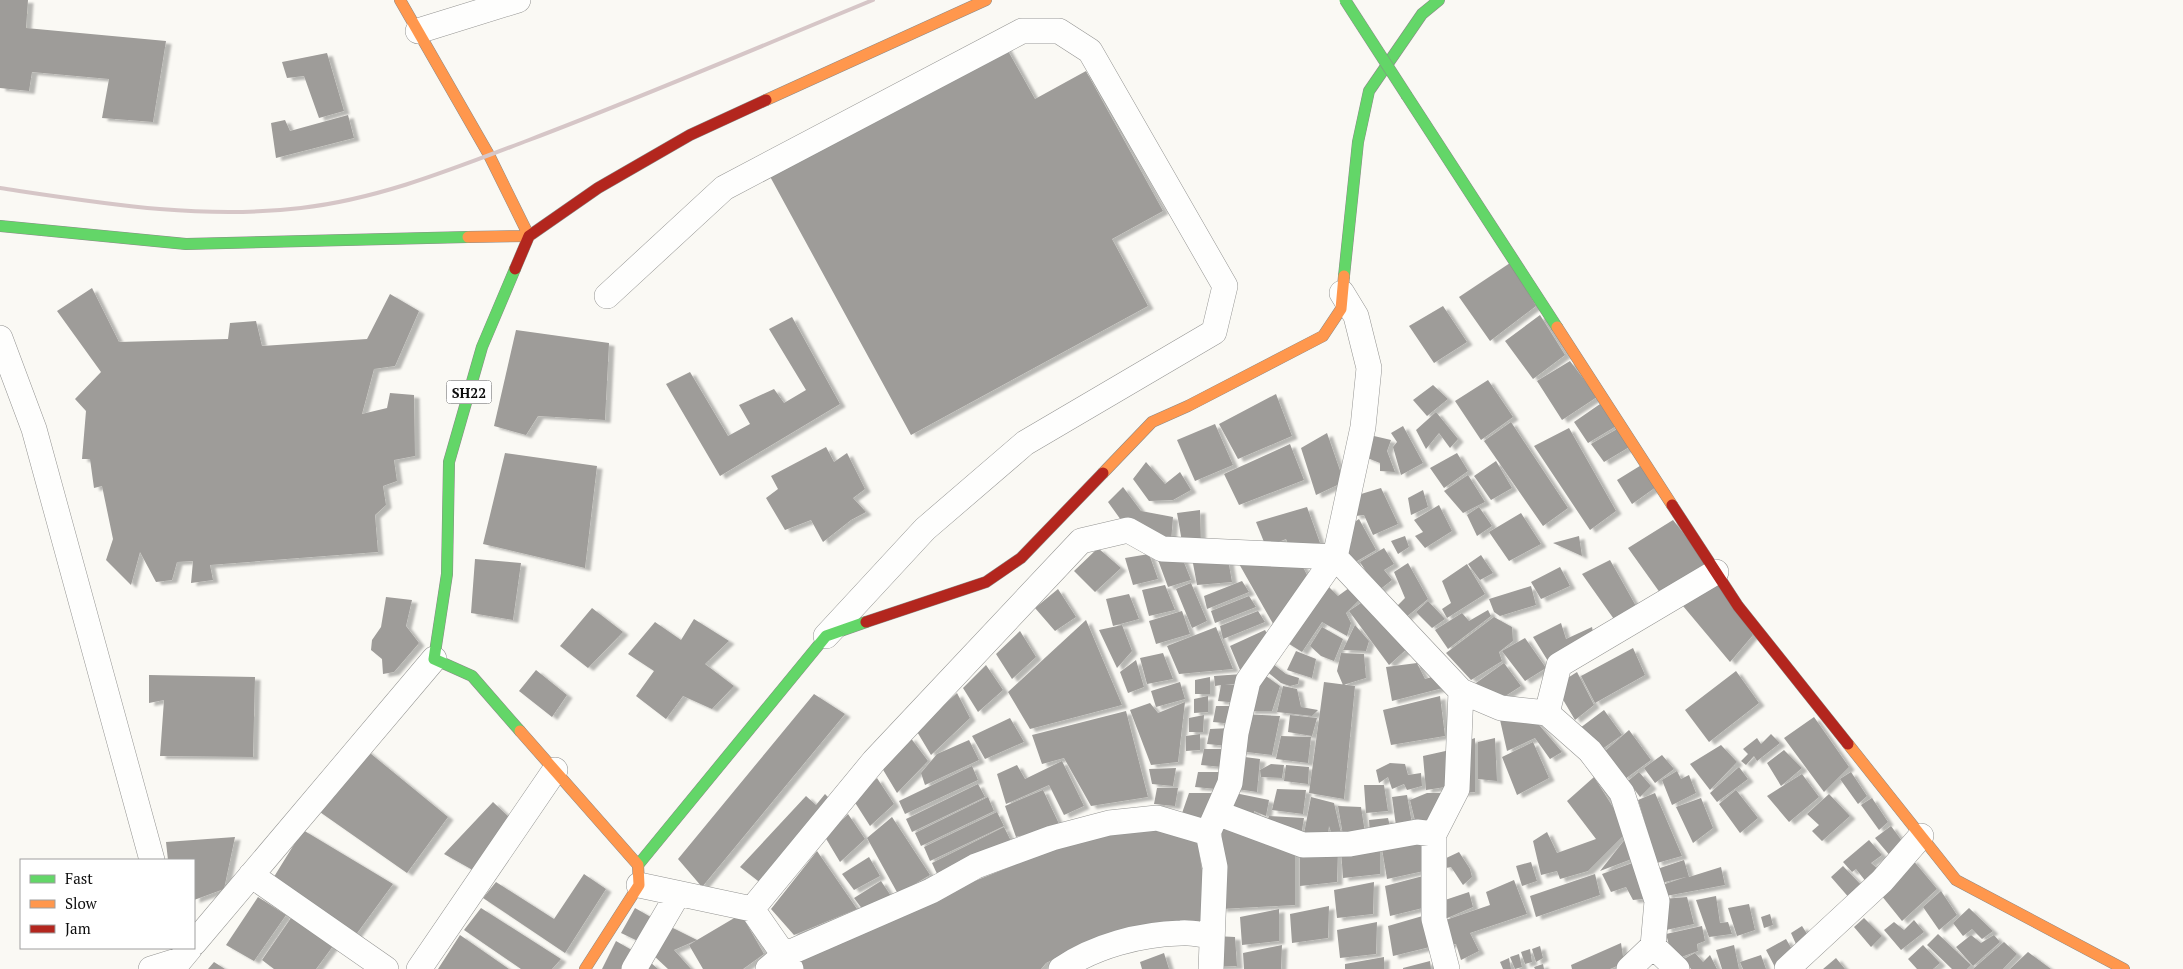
<svg xmlns="http://www.w3.org/2000/svg" width="2183" height="969" font-family="'PT Serif',serif">
<defs>
<filter id="shadow"><feDropShadow dx="5.5" dy="3" stdDeviation="1" flood-color="#0004"/></filter>
</defs>
<rect width="100%" height="100%" fill="#faf9f4"/>
<path fill="#9e9c99" filter="url(#shadow)" d="M0 0H28L26 28 166 41 153 122 102 118 109 79 32 72 29 91 0 88Z
M1003 42 1035 99 1086 71 1163 211 1112 239 1148 306 911 435 767 171Z
M327 53 344 111 319 118 304 76 287 78 282 62Z
M348 115 354 138 276 158 271 123 285 120 290 131Z
M1510 263 1536 306 1490 341 1459 297Z
M92 288 119 342 228 339 230 323 256 321 262 346 367 339 390 294 419 311 395 366 374 369 362 414 387 408 390 393 414 395 415 456 394 460 397 481 383 486 386 505 375 515 378 552 210 565 213 580 191 583 193 561 177 562 172 580 156 582 140 552 131 585 106 560 113 539 102 486 94 488 90 459H82L86 411 75 399 101 372 57 311Z
M1443 306 1467 342 1434 363 1409 326Z
M1540 315 1565 355 1533 379 1505 341Z
M792 317 840 404 720 476 666 384 690 372 728 436 750 424 739 405 774 389 784 403 806 390 769 329Z
M516 330 609 343 605 420 538 416 526 435 494 426Z
M1570 361 1597 397 1562 420 1537 381Z
M1488 380 1513 417 1481 440 1455 401Z
M1433 385 1448 399 1427 416 1413 400Z
M1276 394 1292 436 1238 459 1219 424Z
M1600 404 1618 425 1588 443 1574 422Z
M1436 412 1458 439 1450 448 1439 433 1426 449 1416 430Z
M1511 422 1568 508 1543 526 1484 441Z
M1215 424 1233 465 1195 481 1177 440Z
M1403 426 1423 463 1401 475 1393 447 1397 442 1391 433Z
M1569 428 1616 511 1590 530 1534 446Z
M1619 428 1631 446 1604 462 1591 444Z
M1327 433 1344 482 1316 495 1301 448Z
M1374 436 1391 440 1387 451 1395 472 1380 471V463L1365 457Z
M1290 444 1304 480 1239 505 1224 474Z
M826 447 834 462 847 453 865 489 853 498 866 512 851 520 823 542 811 520 785 530 766 498 778 489 771 476Z
M505 453 597 466 585 568 483 544Z
M1457 453 1468 471 1444 488 1430 468Z
M1496 461 1512 488 1491 500 1474 476Z
M1146 462 1165 484 1180 472 1191 490 1173 500 1149 501 1133 479Z
M1643 464 1656 487 1632 504 1617 480Z
M1468 475 1485 502 1463 513 1444 491Z
M1123 487 1141 511 1173 517 1171 542 1126 527 1108 502Z
M1381 488 1398 524 1373 535 1364 515 1355 516 1351 497Z
M1423 490 1428 507 1411 515 1408 498Z
M1439 505 1452 531 1425 548 1415 536 1423 532 1414 520Z
M1307 507 1320 543 1289 546 1286 539 1266 547 1256 522Z
M1479 507 1492 526 1477 536 1467 515Z
M1200 510 1201 544 1182 542 1177 513Z
M1521 513 1541 544 1509 561 1489 532Z
M1359 519 1376 550 1352 564 1341 547 1352 541 1344 529Z
M1673 520 1709 566 1663 597 1628 548Z
M1405 536 1409 547 1398 554 1391 541Z
M1579 536 1582 556 1553 543Z
M1098 548 1121 568 1095 592 1074 571Z
M1384 548 1394 564 1384 570 1392 580 1378 591 1360 562Z
M1149 554 1158 579 1133 585 1125 558Z
M1181 555 1191 580 1168 587 1158 560Z
M1481 555 1493 573 1480 580 1468 564Z
M1192 558 1228 559 1232 582 1197 585Z
M475 559 521 563 513 620 471 613Z
M1299 559 1311 583 1276 629 1238 562Z
M1610 560 1637 608 1616 622 1582 574Z
M1408 563 1428 599 1405 618 1396 607 1405 598 1394 572Z
M1467 564 1485 594 1447 618 1442 609 1451 603 1442 581Z
M1560 567 1570 586 1541 599 1531 582Z
M1715 576 1753 635 1730 662 1678 600Z
M1242 581 1249 592 1207 609 1204 596Z
M1191 583 1207 621 1192 628 1176 589Z
M1165 585 1175 610 1149 616 1142 590Z
M1328 586 1338 596 1349 588 1359 600 1346 613 1351 623 1347 636 1322 622 1302 652 1286 642Z
M1531 586 1536 605 1500 616 1494 612 1489 599Z
M1058 589 1076 617 1055 631 1035 608Z
M1129 594 1139 619 1113 626 1106 599Z
M1249 596 1256 607 1215 623 1211 611Z
M386 597 412 600 406 626 419 643 394 672 383 674 382 659 371 650 372 640 381 627Z
M1367 599 1410 646 1389 665 1349 611Z
M1428 601 1445 619 1432 628 1416 612Z
M592 608 623 632 588 668 560 646Z
M1488 610 1491 616 1448 649 1435 630 1462 613 1469 621Z
M1182 611 1190 634 1156 644 1149 621Z
M1258 611 1265 622 1223 639 1220 626Z
M1494 617 1512 627 1513 641 1499 652 1502 661 1471 680 1446 653Z
M694 619 729 641 705 664 734 686 712 709 683 696 666 719 636 696 654 671 628 654 655 622 681 640Z
M1086 620 1122 705 1030 729 1008 692Z
M1561 623 1566 639 1592 627 1594 637 1551 666 1533 637Z
M1122 625 1132 651 1117 668 1099 630Z
M1355 625 1369 641 1366 651 1343 650Z
M1216 627 1233 669 1179 674 1167 646Z
M1322 627 1343 639 1334 661 1321 656 1310 646Z
M1265 630 1270 639 1253 668 1240 670 1230 646Z
M1020 631 1036 657 1012 679 996 654Z
M1525 638 1546 668 1525 681 1502 651Z
M1633 648 1645 675 1595 703 1581 676Z
M1296 651 1316 659 1312 678 1287 670Z
M1163 653 1173 679 1147 684 1140 658Z
M1341 653 1364 654 1366 678 1343 685 1337 671Z
M1136 660 1144 687 1128 693 1120 672Z
M1269 661 1286 674 1299 678 1298 684 1290 686 1281 683 1265 670Z
M1417 663 1425 679 1442 674 1447 687 1392 701 1386 667Z
M1504 663 1521 686 1499 700 1478 691 1476 683Z
M986 665 1003 690 978 712 963 688Z
M536 670 567 695 552 717 519 691Z
M1736 671 1759 703 1709 742 1685 710Z
M1577 672 1594 705 1575 720 1555 686Z
M1242 674 1244 683 1225 685H1242L1239 703 1218 701 1221 685 1215 686 1214 676Z
M1263 674 1280 686 1272 711H1248Z
M149 675 255 677 253 757 160 756 164 700 149 703Z
M1210 677V694H1195V680Z
M1180 682 1185 699 1156 707 1151 691Z
M1324 682 1355 686 1344 799 1309 793Z
M1283 686 1297 689 1301 707 1318 710 1312 716 1277 712Z
M957 693 970 718 931 755 916 730Z
M814 694 845 714 702 887 678 859Z
M1208 696V712L1194 713V699Z
M1440 696 1445 736 1391 745 1383 710Z
M1185 702 1178 762 1151 765 1130 710 1150 703 1158 713Z
M1216 706H1237L1234 724 1213 722Z
M1604 710 1622 735 1598 752 1580 728Z
M1126 711 1148 797 1091 806 1064 758 1042 764 1032 735Z
M1498 711 1515 713 1521 723 1534 719 1562 752 1550 759 1535 738 1507 751Z
M1242 714 1280 716 1272 755 1238 751Z
M1204 715 1203 732H1189V718Z
M1290 715 1317 718 1312 736 1288 732Z
M1814 717 1849 767 1824 792 1784 738Z
M1010 718 1024 742 985 759 972 736Z
M1231 728 1228 746 1207 744 1210 729Z
M1629 730 1651 760 1625 779 1604 752Z
M1200 734V750L1186 751V736Z
M1771 734 1780 743 1757 761 1754 756 1746 765 1741 761 1748 754 1743 749 1757 738 1761 744Z
M1281 736 1311 737 1308 763 1276 759Z
M910 737 928 761 897 793 882 768Z
M1475 738V792L1462 793 1463 742Z
M1495 738 1497 781 1478 779V742Z
M969 740 979 760 925 785 921 773 937 754Z
M1533 742 1549 778 1517 795 1502 757Z
M1721 745 1737 762 1710 790 1690 764Z
M365 749 448 817 407 873 317 810Z
M1204 749H1225L1222 767 1201 765Z
M1450 750 1452 786 1426 790 1423 756Z
M1784 750 1802 768 1781 786 1767 763Z
M1662 755 1674 769 1655 783 1644 768Z
M1237 756 1260 759 1257 792 1230 788Z
M1062 761 1084 806 1064 815 1049 785 1006 804 997 774 1017 765 1025 779Z
M1390 763 1405 764 1408 775 1421 773 1422 786 1407 790 1404 784 1392 789 1388 777 1379 783 1376 770Z
M1271 764 1284 765 1282 778 1261 777 1260 770Z
M1286 765 1309 767 1308 784 1284 781Z
M972 766 978 780 905 814 899 801Z
M1739 767 1748 779 1717 802 1710 793Z
M1176 768 1173 786 1152 784 1149 769Z
M1677 771 1681 779 1689 775 1696 793 1672 805 1662 780Z
M1198 772H1222L1216 789 1195 787Z
M1639 772 1651 786 1640 797 1628 781Z
M1851 772 1867 796 1858 804 1840 779Z
M1802 774 1819 797 1789 822 1767 796Z
M1594 777 1628 831 1588 871 1560 879 1557 871 1541 875 1533 841 1547 832 1557 853 1596 839 1567 801Z
M877 778 894 804 870 826 854 801Z
M978 784 985 797 912 832 906 819Z
M1364 785H1384L1388 811 1366 813Z
M1157 788H1178L1175 806 1154 804Z
M1277 789 1306 790 1303 814 1272 810Z
M1043 790 1060 826 1016 837 1005 806Z
M1736 790 1758 818 1740 833 1719 804Z
M1230 792 1269 800 1266 816 1254 811V826L1225 814Z
M1189 793H1216L1206 827 1181 816Z
M1427 793H1451L1441 815 1416 825 1410 800Z
M1655 793 1682 856 1657 863 1638 800Z
M825 794 834 803 762 884 740 867 806 796 816 805Z
M1829 794 1850 816 1822 841 1812 831 1819 825 1807 814Z
M1407 795 1413 829 1397 833 1392 797Z
M988 797 994 811 921 846 915 833Z
M1311 797 1334 803 1341 833 1332 835 1329 826 1327 843 1303 839Z
M1701 798 1713 828 1693 843 1676 807Z
M1872 798 1888 822 1879 830 1861 805Z
M493 802 512 820 478 873 444 854Z
M1338 806 1361 807 1366 839 1344 841Z
M997 812 1004 826 930 861 924 847Z
M848 814 865 839 840 862 825 837Z
M1269 816 1304 818 1300 842 1265 828Z
M892 817 930 875 898 894 867 838Z
M1388 818 1392 835 1370 837 1369 820Z
M1222 824 1295 845V905L1221 909Z
M1163 826 1197 839 1205 889 1204 926 1071 951 1046 963 1041 969H801L797 957 972 882 1103 830Z
M1891 826 1905 845 1892 858 1875 838Z
M1004 827 1011 841 938 876 932 863Z
M303 830 393 884 355 936 272 880Z
M1630 833 1637 857 1600 871Z
M235 837 224 889 194 900V860H168L166 842Z
M1420 839 1424 871 1387 879 1382 849Z
M1869 840 1882 855 1871 863 1879 870 1867 883 1856 869 1852 872 1843 862Z
M1380 842V874L1343 878 1341 850Z
M1338 850 1337 882 1300 886V851Z
M817 851 857 909 794 935 771 909Z
M1459 852 1470 869 1472 877 1463 885 1451 867 1446 868 1442 860Z
M869 857 880 876 854 890 842 874Z
M1912 859 1937 889 1902 921 1877 890Z
M1684 860 1689 877 1721 867 1725 885 1666 896 1665 884 1686 877 1661 883 1657 869Z
M1638 861 1652 898 1633 900 1626 887 1611 892 1602 874Z
M1531 862 1537 881 1522 886 1516 866Z
M1843 866 1864 888 1851 900 1831 877Z
M584 874 606 889 565 953 483 898 496 882 554 919Z
M1595 874 1600 895 1536 917 1530 896Z
M1423 876 1427 907 1390 916 1385 886Z
M1514 880 1527 914 1470 933 1479 951 1461 960 1456 944 1443 945 1437 923 1490 905 1486 892Z
M881 881 893 899 866 914 854 898Z
M1374 882 1373 914 1337 918 1334 890Z
M1941 891 1957 915 1939 930 1923 907Z
M1469 892 1473 907 1445 919 1439 902Z
M1716 896 1720 923 1728 922 1732 934 1709 937 1696 900Z
M258 897 286 915 254 961 226 945Z
M1687 897 1694 924 1666 930 1663 899Z
M1749 904 1755 930 1737 936 1728 908Z
M1329 906 1328 938 1292 943 1290 914Z
M481 908 561 959 552 969H521L464 930Z
M635 908 656 920 640 942 621 933Z
M1969 908 1993 931 1982 939 1972 929 1963 936 1953 923Z
M1279 909V941L1242 945 1240 917Z
M741 914 764 954 743 969H703L689 945 697 940 674 950 691 969H668L653 955 669 926 697 940Z
M1770 914 1773 925 1764 928 1761 917Z
M293 915 336 942 316 969H274L262 960Z
M1426 915 1430 947 1393 956 1388 926Z
M1864 918 1882 936 1871 947 1854 927Z
M1914 920 1924 932 1901 950 1884 930 1894 922 1904 930Z
M1377 922 1376 954 1340 958 1337 930Z
M1702 926 1705 941 1697 944 1698 951 1673 960 1666 934Z
M1802 926 1813 943 1800 953 1791 933Z
M1938 934 1971 965 1967 969H1952L1927 945Z
M460 935 509 969H438Z
M1971 935 1981 943 1994 935 2000 942 1973 966 1956 947Z
M1215 936 1235 937 1237 966 1213 967Z
M1786 939 1797 958 1776 969 1766 950Z
M616 941 637 953 626 969H602Z
M2004 942 2017 954 2003 969H1973Z
M1621 943 1624 963 1610 969H1572L1571 965Z
M1282 945 1281 969H1244L1243 953Z
M1734 945 1739 969H1722L1716 950Z
M1923 945 1940 963 1933 969H1917L1908 959Z
M1540 946 1543 958 1536 962 1532 949Z
M1530 949 1532 962 1525 964 1521 952Z
M2028 952 2051 969H2010Z
M1164 953 1169 969H1142L1140 962Z
M1695 953 1703 962 1710 955 1717 969H1691L1684 959Z
M1519 954 1522 967 1515 969 1510 957Z
M1761 955 1766 969H1743L1740 962Z
M1384 957V969H1345V964Z
M1509 958 1511 969H1503L1500 962Z
M1836 958 1845 969H1823Z
M1430 961 1431 969H1403V968Z
M214 962 225 969H208Z
M650 962 658 969H647Z
M1543 964 1544 969H1535L1534 967Z"/>
<g fill="none" stroke-linecap="round" stroke-linejoin="round">
<defs>
<path id="street" d="M418 31 518 0
M607 296 724 188 1022 31H1059L1090 51 1225 286 1214 332 1025 443 925 529 826 636
M0 338 34 429 152 860
M1547 713 1559 665 1716 572
M1217 813 1303 845 1350 844 1417 832 1434 834
M1208 833 1230 783 1236 733 1248 681 1335 557 1363 427 1369 368 1356 316 1342 293
M251 875 386 969
M639 885 752 909 784 955 791 969
M752 909 874 761 1081 541 1128 530 1162 549 1335 557 1461 691 1501 708 1547 713 1590 751 1622 793 1657 901 1653 946 1629 969
M194 943 434 659
M1653 946 1677 969
M151 969 180 960 190 948
M419 969 555 770
M634 969 678 894
M768 969 784 955 931 891 976 866 1052 838 1109 823 1157 818 1208 833 1215 867 1211 969
M1061 969C1095 946 1140 934 1181 933 1191 932 1202 935 1212 936
M1447 969 1434 919V834L1457 789 1461 691
M1787 969 1882 881 1921 836"/>
<path id="fast" d="M1407 96 1557 327
M0 226 186 244 468 237
M515 269 482 347 449 462 447 574 434 659 472 676 520 731
M1344 276 1358 142 1369 91 1422 14 1439 0
M638 865 826 636 866 622"/>
<path id="slow" d="M400 0 489 155 529 236 468 237
M766 100 986 0
M1557 327 1672 505
M1103 473 1152 422 1188 406 1323 336 1341 309 1344 276
M520 731 638 865 639 885 585 969
M1848 744 1956 880 2124 969"/>
<path id="jam" d="M515 269 529 236 598 188 690 135 766 100
M1672 505 1738 606 1848 744
M866 622 986 582 1021 558 1103 473"/>
</defs>
<use href="#street" stroke="#949492" stroke-width="26"/>
<use href="#fast" stroke="#8b8a88" stroke-width="12"/>
<use href="#slow" stroke="#8b8a88" stroke-width="12"/>
<use href="#jam" stroke="#8b8a88" stroke-width="12"/>
<use href="#street" stroke="#fefefd" stroke-width="25"/>
<use href="#fast" stroke="#63d668" stroke-width="11"/>
<use href="#slow" stroke="#ff974d" stroke-width="11"/>
<use href="#jam" stroke="#b3261e" stroke-width="11"/>
<path stroke="#d6c6c7" stroke-width="4" d="M0 188C100 203 200 220 301 208 380 199 455 168 529 140 645 96 759 47 873 0"/>
<defs>
<path id="fast-bridge" d="M1345 0 1407 96"/>
</defs>
<use href="#fast-bridge" stroke="#8b8a88" stroke-width="12" stroke-linecap="butt"/>
<use href="#fast-bridge" stroke="#63d668" stroke-width="11"/>
</g>
<g text-anchor="middle" dominant-baseline="central" stroke-width="5" stroke-linejoin="round" paint-order="stroke">
<rect fill="#fff" stroke="#565656" stroke-width="1" x="446.5" y="380.5" width="45" height="23" rx="4"/>
<g font-size="14" font-weight="bold" fill="#0e0e0e">
<text x="469" y="392">SH22</text>
</g>
</g>
<rect x="20" y="859" width="175" height="90" fill="#ffffff" stroke="#9f9f9f"/>
<rect x="30" y="875" width="25" height="8" fill="#63d668" stroke="#9f9f9f"/>
<text x="65" y="884" font-size="15" fill="#0e0e0e">Fast</text>
<rect x="30" y="900" width="25" height="8" fill="#ff974d" stroke="#9f9f9f"/>
<text x="65" y="909" font-size="15" fill="#0e0e0e">Slow</text>
<rect x="30" y="925" width="25" height="8" fill="#b3261e" stroke="#9f9f9f"/>
<text x="65" y="934" font-size="15" fill="#0e0e0e">Jam</text>
</svg>
